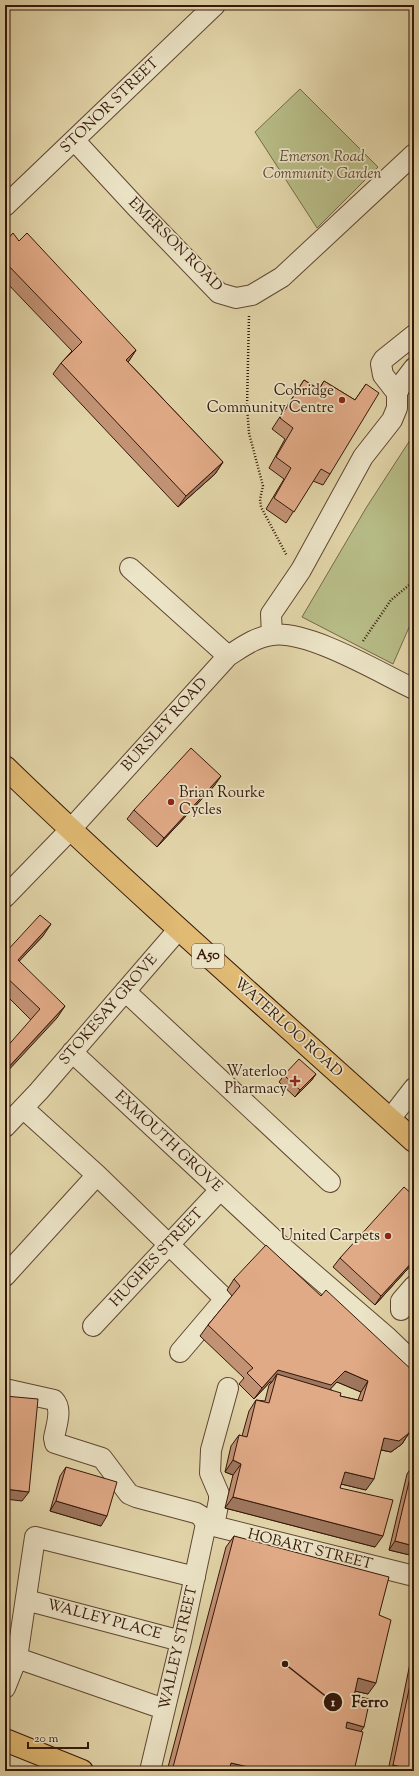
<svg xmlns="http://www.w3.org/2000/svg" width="419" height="1776" font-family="'Sorts Mill Goudy',serif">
<rect width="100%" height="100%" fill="#e2d5a9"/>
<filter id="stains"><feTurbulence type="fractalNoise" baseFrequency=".005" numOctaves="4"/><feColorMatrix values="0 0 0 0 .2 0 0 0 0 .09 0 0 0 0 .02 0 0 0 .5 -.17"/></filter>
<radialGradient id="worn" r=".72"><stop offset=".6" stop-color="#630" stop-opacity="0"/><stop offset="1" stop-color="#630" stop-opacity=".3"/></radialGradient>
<path fill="#b7bc86" stroke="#766a48" d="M300 89 378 167 317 228 255 132Z
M414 434V616L393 664 302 617 366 508Z"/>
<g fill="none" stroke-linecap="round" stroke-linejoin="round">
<defs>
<path id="minor" d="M75 141 137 208 219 293 236 298 252 295 282 277 414 154
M5 206 215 5
M397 393 383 375 381 364 384 359 414 335
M130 568 228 656
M272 635 271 614 301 570 363 457 392 420 397 408V393L401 385 414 368
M5 897 70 830 228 656C241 648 255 637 272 635 309 630 380 673 414 689
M125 991 330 1182
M72 1052 279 1244 386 1336 414 1363
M23 1108 97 1175 225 1299 180 1352
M390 1119 414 1088
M5 1127 39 1091 178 930
M5 1276 97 1175
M401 1310V1301L414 1286
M93 1326 220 1190
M5 1389 54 1400C63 1409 56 1426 54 1438L55 1443 102 1458 129 1494 136 1497 196 1513 201 1516 206 1524
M206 1524 414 1576
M214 1526 219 1500V1494L210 1473 211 1450 228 1388
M26 1600 181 1641
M17 1658 164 1709
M5 1688 17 1658 35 1537 195 1577
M150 1771 181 1641 206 1524"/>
<path id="major" d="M5 767C138 895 277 1017 414 1141
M5 1740 82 1771"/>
</defs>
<use href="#minor" stroke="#604632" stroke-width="22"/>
<use href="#major" stroke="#34170a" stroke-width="24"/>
<path stroke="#34170a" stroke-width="2.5" stroke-dasharray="1 2" stroke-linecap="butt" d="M249 316 247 407 249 433 263 486 260 499 261 507 287 556
M363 641 391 600 414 581"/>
<use href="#minor" stroke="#ece4c7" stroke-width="20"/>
<use href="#major" stroke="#e1ba74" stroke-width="22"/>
</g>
<path fill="#c29274" stroke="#34170a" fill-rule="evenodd" d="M19 241 136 350 128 362 223 462 215 474 178 507 53 374 61 363 72 351 5 281V242Z
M304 380 319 389 324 381 355 400 366 384 330 474 323 485 313 481 286 523 266 509 284 479 269 468 285 439 272 429Z
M215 785 157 847 127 819 134 810Z
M43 936 19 961 57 1018 31 1020 5 994V953Z
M316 1074 311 1081 295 1097 279 1082 284 1075Z
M414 1196V1262L375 1305 333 1267 340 1258Z
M234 1279 411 1406 409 1433 402 1444 391 1452 381 1450 366 1490 341 1484 340 1488 375 1547 225 1508 233 1475 225 1472 231 1446 239 1435 242 1436 249 1411 256 1400 265 1401 269 1385 272 1382H270L254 1399 239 1384 244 1378 200 1336 208 1325 232 1296 227 1290ZM337 1382 361 1392 358 1400 340 1396 330 1389Z
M414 1445V1460L411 1459Z
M413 1465 414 1556 389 1550 407 1474Z
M66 1467 101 1526 50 1511 60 1476Z
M234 1536 379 1615 368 1694 355 1691 354 1696 360 1732 354 1771H167L226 1547Z
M414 1644V1771H388Z"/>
<path fill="#9e775e" stroke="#34170a" d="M136 350 129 361 118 372 126 360Z
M223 462 215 474 178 507 186 496Z
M221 776 215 785 157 847 164 838Z
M51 924 43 936 10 971 18 960Z
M65 1006 57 1018 5 1074V1071Z
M316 1074 311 1081 295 1097 300 1090Z
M414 1260V1262L375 1305 381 1296Z
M278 1370 345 1371 368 1381 361 1392 337 1382 323 1397 277 1374 272 1382H270L254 1399 262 1388Z
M409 1433 402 1444 391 1452 377 1449 384 1438Z
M414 1456V1460L411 1459Z
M233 1460 241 1464 233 1475 225 1472Z
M345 1472 374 1479 366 1490 337 1483Z
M5 1489 29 1492 22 1501 5 1499Z
M233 1497 383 1536 375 1547 225 1508Z
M56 1501 107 1516 101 1526 50 1511Z
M395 1541 414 1546V1556L389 1550Z
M358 1678 376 1683 368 1694 350 1690Z
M347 1722 364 1727 356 1738 340 1733Z
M231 1763 266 1771H226Z
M393 1765 414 1770V1771H389Z"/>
<path fill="#e1aa87" stroke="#34170a" d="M13 233 19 241 27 233 136 350 126 360 223 462 186 496 61 363 82 342 5 262V242Z
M304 380 319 390 324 381 355 400 366 384 379 393 330 474 321 469 294 512 274 498 291 468 276 457 293 428 280 418Z
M191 748 221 776 164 838 134 810Z
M40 915 51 924 18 960 65 1006 5 1071V1049L40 1009 5 976V953Z
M299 1059 316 1074 300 1090 284 1075Z
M404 1187 414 1196V1260L381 1296 340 1258Z
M266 1245 321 1296 326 1290 414 1372V1401L411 1405 414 1413V1416L409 1433 399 1441 384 1438 374 1479 345 1472 340 1488 393 1500 383 1536 233 1497 241 1464 233 1460 239 1435 247 1437 256 1400 269 1403 277 1374 341 1393 340 1396 362 1401 368 1381 345 1371 331 1385 278 1370 262 1388 247 1373 253 1368 208 1325 240 1286 234 1279Z
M5 1396 38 1399 29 1492 5 1489Z
M413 1465H414V1546L395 1541Z
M66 1467 117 1482 107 1516 56 1501Z
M234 1536 389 1577 379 1615 391 1620 376 1683 358 1678 354 1696 370 1699 364 1727 347 1722 346 1728 363 1732 354 1771H266L231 1763 229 1771H172Z
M414 1666V1770L393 1765Z"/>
<g fill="#8f2418" stroke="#ece4c7" stroke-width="1.5">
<circle cx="342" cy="400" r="4"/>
<circle cx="171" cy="802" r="4"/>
<path d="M293 1075h4v4h4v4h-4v4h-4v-4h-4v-4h4z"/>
<circle cx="388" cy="1236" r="4"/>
</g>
<g text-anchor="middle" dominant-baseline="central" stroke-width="3.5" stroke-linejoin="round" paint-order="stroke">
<rect fill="#ece4c7" stroke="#6b5443" stroke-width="1" x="192" y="944" width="32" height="24" rx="3"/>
<g font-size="14" font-weight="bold" fill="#34170a">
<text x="208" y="956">A50</text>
</g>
<g font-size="15" fill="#34170a" stroke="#ece4c7">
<text transform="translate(110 106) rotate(-44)">STONOR STREET</text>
<text transform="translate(175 245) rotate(45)">EMERSON ROAD</text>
<text transform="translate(165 725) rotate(-48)">BURSLEY ROAD</text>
<text transform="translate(109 1010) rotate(-49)">STOKESAY GROVE</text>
<text transform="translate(288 1028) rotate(42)">WATERLOO ROAD</text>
<text transform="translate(168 1142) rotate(43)">EXMOUTH GROVE</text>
<text transform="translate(157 1258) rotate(-47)">HUGHES STREET</text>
<text transform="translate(310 1550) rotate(14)">HOBART STREET</text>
<text transform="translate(104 1620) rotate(15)">WALLEY PLACE</text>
<text transform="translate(179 1648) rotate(-77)">WALLEY STREET</text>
</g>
<g font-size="15" font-style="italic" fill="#5b492f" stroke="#ece4c7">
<text x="322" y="157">Emerson Road<tspan x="322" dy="17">Community Garden</tspan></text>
</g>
<g font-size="15" fill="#34170a" stroke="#ece4c7" text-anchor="end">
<text x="334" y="391">Cobridge<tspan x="334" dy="17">Community Centre</tspan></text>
<text x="179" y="793" text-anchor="start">Brian Rourke<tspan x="179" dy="17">Cycles</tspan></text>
<text x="287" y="1072">Waterloo<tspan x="287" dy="17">Pharmacy</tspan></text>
<text x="380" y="1236">United Carpets</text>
</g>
</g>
<path fill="none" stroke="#34170a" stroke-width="1.5" d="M285 1664L333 1702"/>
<g fill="#34170a" stroke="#ece4c7" stroke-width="1.5">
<circle cx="285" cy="1664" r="4"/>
<circle cx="333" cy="1702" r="10"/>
</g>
<g font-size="12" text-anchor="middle" font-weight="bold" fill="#fff">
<text x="333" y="1706">1</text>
</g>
<g font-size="16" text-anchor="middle" font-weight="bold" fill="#34170a" stroke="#ece4c7" stroke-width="3.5" stroke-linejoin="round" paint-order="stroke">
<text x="370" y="1707">Ferro</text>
</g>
<rect width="419" height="1776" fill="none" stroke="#e2d5a9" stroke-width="20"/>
<rect x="6" y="6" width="407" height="1764" fill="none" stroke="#34170a" stroke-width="2"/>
<rect x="10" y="10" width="399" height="1756" fill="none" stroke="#34170a"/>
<path d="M28 1742v6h60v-6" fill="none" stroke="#34170a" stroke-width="2"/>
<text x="34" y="1742" font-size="12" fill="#34170a" stroke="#ece4c7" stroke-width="3" paint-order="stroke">20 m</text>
<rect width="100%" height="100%" filter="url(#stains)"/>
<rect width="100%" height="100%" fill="url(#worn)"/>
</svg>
